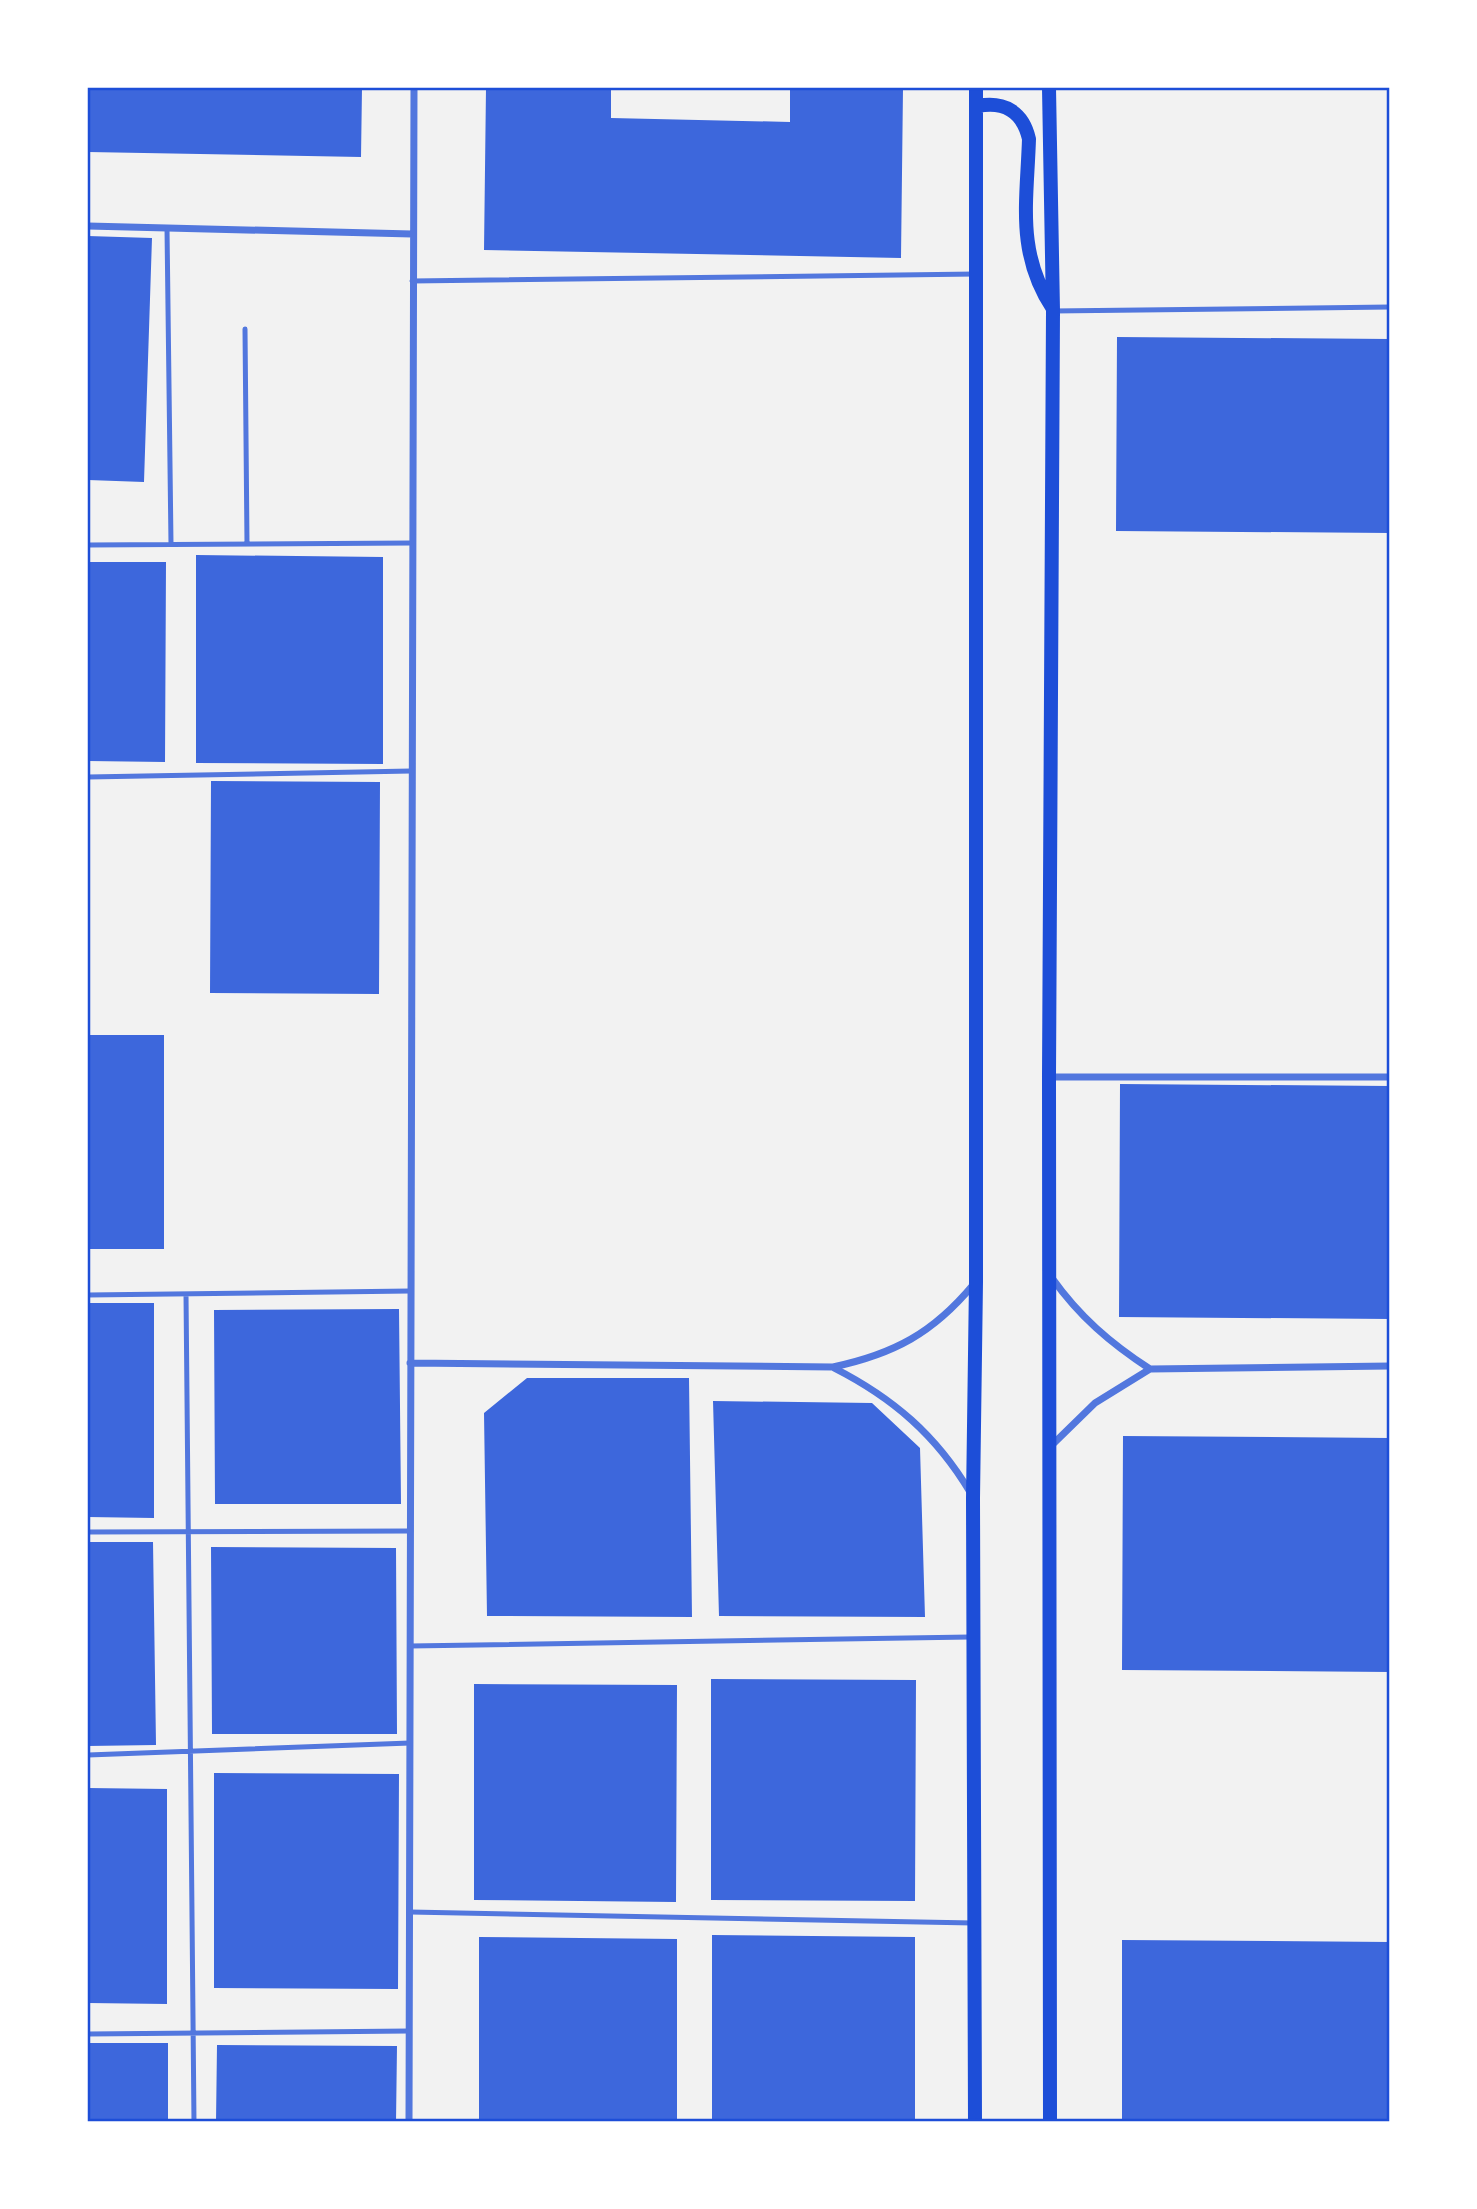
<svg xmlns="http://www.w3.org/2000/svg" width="1477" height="2209" font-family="'Sofia Sans Condensed',sans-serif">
<rect width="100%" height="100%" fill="#f2f2f2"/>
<path fill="#3d67dc" d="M88 88H362L361 157 88 152Z
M486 88H611V118L790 122V88H903L901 258 484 250Z
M88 236 152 238 144 482 88 480Z
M1117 337 1390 339V533L1116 531Z
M196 555 383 557V764L196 763Z
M88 562H166L165 762 88 761Z
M211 781 380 782 379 994 210 993Z
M88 1035H164V1249H88Z
M1120 1084 1390 1086V1319L1119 1317Z
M88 1303H154V1518L88 1517Z
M399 1309 401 1504H215L214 1310Z
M527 1378H689L692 1617 487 1616 484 1413Z
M713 1401 872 1403 920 1448 925 1617 719 1616Z
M1123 1436 1390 1438V1672L1122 1670Z
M88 1542H153L156 1745 88 1746Z
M211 1547 396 1548 397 1734H212Z
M711 1679 916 1680 915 1901 711 1900Z
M474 1684 677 1685 676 1902 474 1900Z
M214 1773 399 1774 398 1989 214 1988Z
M88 1788 167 1789V2004L88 2003Z
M712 1935 915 1937V2122H712Z
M479 1937 677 1939V2122H479Z
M1122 1940 1390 1942V2122L1280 2120V2122H1122Z
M88 2043H168V2122H88Z
M217 2045 397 2046 396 2122H216Z"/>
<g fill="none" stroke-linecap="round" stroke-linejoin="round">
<path stroke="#5277de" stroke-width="5" d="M167 228 171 544
M412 281 976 274
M1053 311 1390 307
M245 329 247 544
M88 545 412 543
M88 777 411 771
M186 1294 194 2122
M88 1295 410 1291
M88 1532 411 1531
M410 1646 970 1637
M88 1755 410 1743
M410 1912 973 1923
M88 2034 409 2031"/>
<path stroke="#5277de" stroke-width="7" d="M88 226 412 234
M1049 1077H1390
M1052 1278C1079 1316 1110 1343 1150 1369
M410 1363 833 1367C894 1354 933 1333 973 1285
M834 1368C893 1398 936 1435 970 1492
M1052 1445 1095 1403 1150 1369 1390 1366
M409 2122 414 88"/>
<path stroke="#1d4ed8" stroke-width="14" d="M1049 88 1053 311 1049 1077 1050 2122
M978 106C1004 101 1023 112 1029 139 1027 202 1016 253 1053 309
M975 2122 973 1498 976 1282V88"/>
</g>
<rect width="1477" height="2209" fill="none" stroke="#ffffff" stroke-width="178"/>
<rect x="89" y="89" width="1299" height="2031" fill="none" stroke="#1d4ed8" stroke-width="2.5"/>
</svg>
